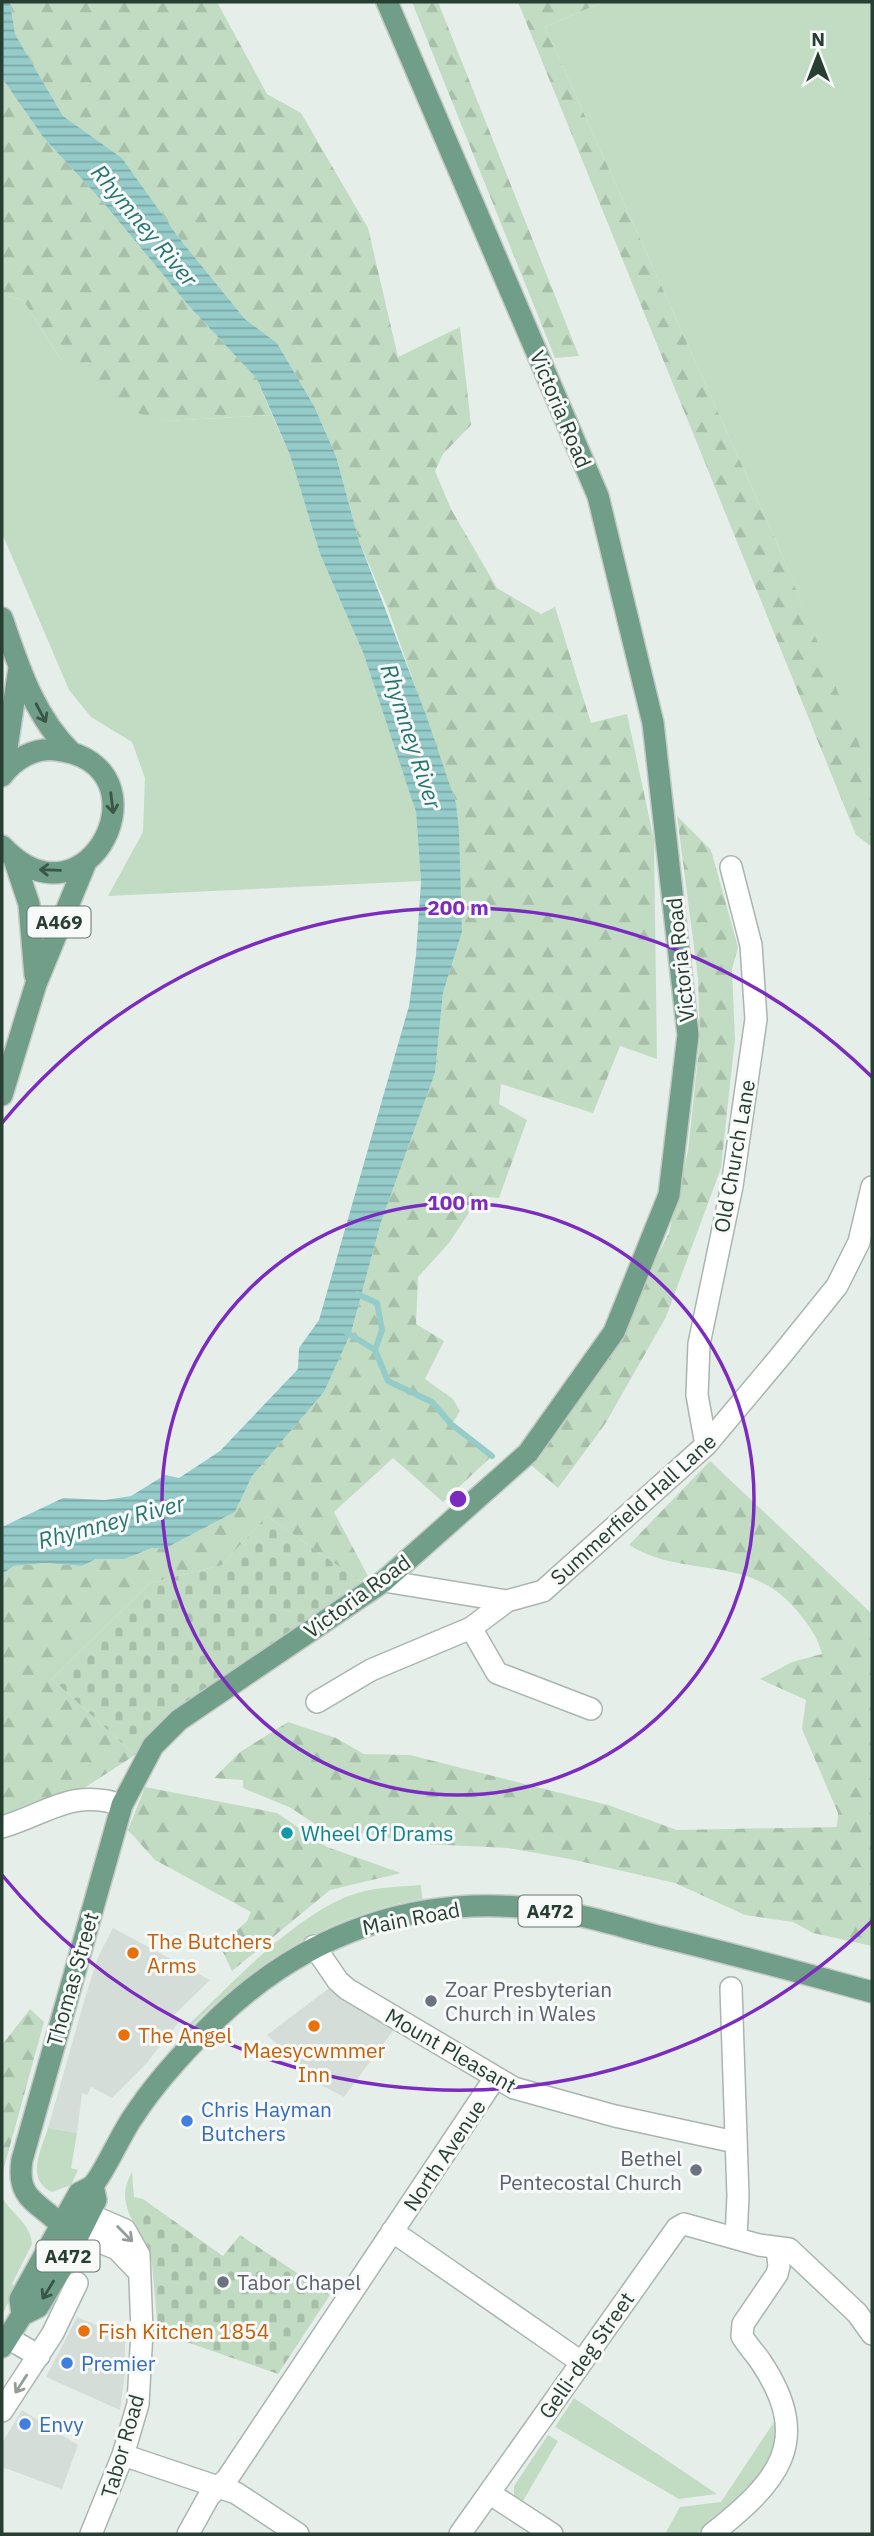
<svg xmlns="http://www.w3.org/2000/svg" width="874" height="2536" font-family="'IBM Plex Sans',sans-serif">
<defs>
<pattern id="forest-firs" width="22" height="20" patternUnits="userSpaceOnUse" patternTransform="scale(1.75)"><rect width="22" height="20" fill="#c2dcc4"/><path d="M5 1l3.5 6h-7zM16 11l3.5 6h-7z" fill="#a7bea9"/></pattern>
<pattern id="cemetery-stones" width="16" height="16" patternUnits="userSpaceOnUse" patternTransform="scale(1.75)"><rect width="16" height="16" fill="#c2dcc4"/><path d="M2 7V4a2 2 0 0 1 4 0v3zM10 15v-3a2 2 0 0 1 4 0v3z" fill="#a7bea9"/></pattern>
<pattern id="water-rules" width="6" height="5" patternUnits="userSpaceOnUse" patternTransform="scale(1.75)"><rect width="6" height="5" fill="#95ccca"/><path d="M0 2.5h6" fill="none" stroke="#7aa7a5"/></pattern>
</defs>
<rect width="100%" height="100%" fill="#e6eee9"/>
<path fill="#d5ddd8" d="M113 1928 210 1980 173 2016 179 2022 145 2065 112 2098 91 2087 87 2095 82 2093 77 2133 48 2128 85 1998 98 1957Z
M328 1989 395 2028 344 2097 321 2085 267 2035Z
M77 2317 125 2337V2373L120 2410 46 2377Z
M22 2410 78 2445 62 2489 2 2467V2443Z"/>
<path fill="#c2dcc4" d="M603 2H871L872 5V778L779 548 545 27Z
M2 295 23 300 61 360 164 421 272 415 290 455 320 554 364 655 404 771 416 812 421 881 108 896 143 832 145 778 132 742 91 717 69 690 2 533Z
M421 1885 422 1899C330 1915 257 1960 192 2026L190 2023C235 1981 289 1921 346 1897 370 1887 396 1887 421 1885Z
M48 2128 77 2133 71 2168 78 2170 71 2185 52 2192C25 2180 41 2150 48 2128Z
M132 2172 134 2197 143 2199V2239C129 2214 117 2199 132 2172Z
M2 2197C12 2215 30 2222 32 2244L12 2284 16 2287 2 2315Z
M574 2398 717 2494 679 2499 555 2427Z
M774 2422 778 2438 771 2467 717 2519 696 2534H665L680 2507 721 2502Z
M548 2435 558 2441 523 2501 514 2495V2486Z"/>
<path fill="url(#forest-firs)" d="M10 2H217L267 94 301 113 368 228 398 357 460 327 471 425 443 454 435 471 451 509 497 588 541 614 555 607 591 723 627 714 654 840 657 1059 620 1046 593 1113 501 1084 499 1104 527 1120 499 1198 480 1196 449 1243 418 1277 416 1324 444 1341 425 1379 453 1399 460 1411 452 1424 492 1456 443 1502 393 1458 334 1512 369 1578 361 1582 267 1516 222 1565 150 1583 52 1679 135 1755 81 1790 2 1816V1574L14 1566 45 1563 81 1566 96 1559H125L152 1548 164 1549 235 1512 252 1476 324 1392 351 1333 381 1222 435 1073 443 993 462 932 456 803 388 609 359 541 336 456 314 406 277 343 245 319 179 238 122 158 63 116 15 34Z
M412 2H438L579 356 555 358Z
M518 2H603L545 27 779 548 856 736 872 778V847L856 835Z
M2 78 43 137 102 201 188 305 257 379 272 415 164 421 131 411 91 388 61 360 23 300 2 295Z
M677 816 711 850 738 947 732 969 735 1039 721 1168 666 1317 605 1424 558 1488 531 1465 601 1368 669 1233 688 1151 700 1038 698 978Z
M710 1461 872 1614V1946L813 1933 793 1922 745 1915 675 1883 570 1859 508 1848 426 1844 318 1826 291 1808 243 1788V1780L214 1778 240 1752 288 1722 336 1738 364 1754 410 1755 608 1805 677 1830 837 1827 838 1813 802 1729 806 1700 760 1679 792 1662 822 1654C818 1637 809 1626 798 1612 750 1552 685 1580 629 1545Z
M145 1787 277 1813 327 1847 401 1873 330 1890 232 1971 220 1946 247 1921 251 1912 155 1860 128 1830Z
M30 2009 44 2022 2 2175V2045Z"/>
<path fill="url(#cemetery-stones)" d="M267 1516 361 1582 171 1719 135 1755 52 1679 150 1583 222 1565Z
M143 2199 223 2256 240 2235 330 2295 278 2374 158 2332 152 2263 143 2239Z"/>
<path fill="url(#water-rules)" d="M2 2H10L15 34 63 116 122 158 179 238 245 319 277 343 314 406 336 456 359 541 426 715 456 803 459 831 462 932 443 993 435 1073 381 1222 351 1333 324 1392 252 1476 235 1512 164 1549 152 1548 125 1559H96L82 1566 45 1563 14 1566 2 1574V1527L63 1498 105 1500 131 1496 165 1475 179 1478 220 1451 298 1369 299 1348 319 1320 409 1006 416 955 421 882 416 812 364 655 320 554 290 455 257 379 188 305 102 201 43 137 2 78Z"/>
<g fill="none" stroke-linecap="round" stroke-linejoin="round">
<path stroke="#95ccca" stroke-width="6" d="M357 1294 377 1303 382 1330 375 1350
M346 1332 375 1350 388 1381 432 1402 451 1424 492 1456"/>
<defs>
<path id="minor" d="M706 1445 697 1395 699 1344 732 1186 756 1019 751 945 731 867
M384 1581 507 1601 543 1591 706 1445 779 1358 837 1286 859 1242 872 1187
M507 1601 471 1628 497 1673 591 1709
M317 1702 371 1670 471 1628
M2 1827C47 1814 72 1788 122 1805
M314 1946 338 1981 347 1989 514 2088 615 2116 735 2142
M731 1988 738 2196 736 2237
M74 2208 125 2230 139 2255 142 2331 138 2404 123 2455 91 2534
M62 2226 117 2249 138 2271
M392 2231 581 2362
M8 2338 39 2356
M2 2411 53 2333 77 2283
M123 2455 236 2493 298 2534
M489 2493 552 2534
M188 2534 209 2496 227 2479 495 2078
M460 2534 677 2228 684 2224 759 2245 789 2249 857 2313 872 2334
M712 2534C776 2483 815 2443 761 2362 755 2353 747 2345 742 2336L743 2324 777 2274 779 2266 777 2249"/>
<path id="major" d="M2 618C19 667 34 716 72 753
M3 774 19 668
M2 776C14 759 35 747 57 750 172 765 88 938 2 846
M14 859 29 904 35 975
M2 1095 36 984 86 862
M61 2225C37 2201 16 2199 22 2160L122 1805 153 1746 179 1720 384 1581 528 1453 614 1332 669 1195 688 1035 653 723 598 496 387 2
M22 2315 20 2299 79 2193C83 2191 90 2188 93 2185 103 2175 122 2132 133 2117 157 2080 188 2047 219 2017 307 1933 417 1894 539 1909 580 1913 622 1927 662 1937 733 1954 802 1973 872 1992
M2 2347 22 2315 38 2307 64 2264 96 2200 93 2185"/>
</defs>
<use href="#minor" stroke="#a9b6af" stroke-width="24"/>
<use href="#major" stroke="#c3c9c6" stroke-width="24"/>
<use href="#minor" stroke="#fff" stroke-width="21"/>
<use href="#major" stroke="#709e89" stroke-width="21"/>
</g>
<defs><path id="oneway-shaft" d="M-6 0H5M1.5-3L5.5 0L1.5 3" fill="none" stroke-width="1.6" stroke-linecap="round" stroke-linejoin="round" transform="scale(1.75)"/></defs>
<g stroke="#395648">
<use href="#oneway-shaft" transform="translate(41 713) rotate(62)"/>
<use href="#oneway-shaft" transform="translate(112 803) rotate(83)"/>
<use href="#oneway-shaft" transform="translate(50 870) rotate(-178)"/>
<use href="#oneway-shaft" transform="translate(48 2290) rotate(122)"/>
</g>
<g stroke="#939e99">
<use href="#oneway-shaft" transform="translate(125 2234) rotate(45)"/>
<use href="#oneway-shaft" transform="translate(21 2384) rotate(123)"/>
</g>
<g fill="none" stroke="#7b2cbf" stroke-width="3.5">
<circle cx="458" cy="1499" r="296"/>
<path d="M872 1921A591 591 0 0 1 2 1875M2 1123A591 591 0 0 1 872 1077"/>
</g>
<circle fill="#0f9aa8" stroke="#f7faf8" stroke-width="2.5" cx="287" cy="1833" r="7"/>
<g fill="#e8710a" stroke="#f7faf8" stroke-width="2.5">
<circle cx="133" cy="1953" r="7"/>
<circle cx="314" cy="2026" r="7"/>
<circle cx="124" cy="2035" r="7"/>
<circle cx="84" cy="2331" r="7"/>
</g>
<g fill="#6b7280" stroke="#f7faf8" stroke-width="2.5">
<circle cx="431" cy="2001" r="7"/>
<circle cx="696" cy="2170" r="7"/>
<circle cx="223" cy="2282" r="7"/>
</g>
<g fill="#3f7fe0" stroke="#f7faf8" stroke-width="2.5">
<circle cx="187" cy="2121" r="7"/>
<circle cx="67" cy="2363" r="7"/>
<circle cx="25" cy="2424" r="7"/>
</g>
<g text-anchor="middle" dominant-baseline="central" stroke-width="6" stroke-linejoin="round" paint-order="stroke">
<g fill="#f7faf8" stroke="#65766e" stroke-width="2">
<rect x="27.5" y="906.5" width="63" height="31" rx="5"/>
<rect x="518.5" y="1895.5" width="63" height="31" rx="5"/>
<rect x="36.5" y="2240.5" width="63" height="31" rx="5"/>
</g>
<g font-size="19" font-weight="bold" fill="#273e33">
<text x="59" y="922">A469</text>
<text x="550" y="1911">A472</text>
<text x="68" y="2256">A472</text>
</g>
<g font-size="21" fill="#273e33" stroke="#f7faf8">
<text transform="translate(561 409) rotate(67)">Victoria Road</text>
<text transform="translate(680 960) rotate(-96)">Victoria Road</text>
<text transform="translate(734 1156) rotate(-80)">Old Church Lane</text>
<text transform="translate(633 1509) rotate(-42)">Summerfield Hall Lane</text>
<text transform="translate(357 1596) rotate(-36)">Victoria Road</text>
<text transform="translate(411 1918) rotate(-11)">Main Road</text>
<text transform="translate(72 1979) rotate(-74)">Thomas Street</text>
<text transform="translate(451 2050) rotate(30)">Mount Pleasant</text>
<text transform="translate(444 2155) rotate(-56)">North Avenue</text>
<text transform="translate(586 2355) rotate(-55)">Gelli-deg Street</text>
<text transform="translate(122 2446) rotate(-74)">Tabor Road</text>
</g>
<g font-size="21" fill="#0d838f" stroke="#f7faf8" text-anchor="start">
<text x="301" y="1833">Wheel Of Drams</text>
</g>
<g font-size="21" fill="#c56008" stroke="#f7faf8" text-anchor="start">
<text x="147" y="1941">The Butchers<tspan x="147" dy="24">Arms</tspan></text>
<text x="138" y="2035">The Angel</text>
<text x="314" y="2050" text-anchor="middle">Maesycwmmer<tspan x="314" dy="24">Inn</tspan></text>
<text x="98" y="2331">Fish Kitchen 1854</text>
</g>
<g font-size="21" fill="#5b616d" stroke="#f7faf8" text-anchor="start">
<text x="445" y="1989">Zoar Presbyterian<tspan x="445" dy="24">Church in Wales</tspan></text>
<text x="682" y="2158" text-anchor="end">Bethel<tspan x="682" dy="24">Pentecostal Church</tspan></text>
<text x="237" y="2282">Tabor Chapel</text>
</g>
<g font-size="21" fill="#366cbe" stroke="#f7faf8" text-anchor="start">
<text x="201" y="2109">Chris Hayman<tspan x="201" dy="24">Butchers</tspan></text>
<text x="81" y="2363">Premier</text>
<text x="39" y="2424">Envy</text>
</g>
<g font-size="23" font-style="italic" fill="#267573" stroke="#f7faf8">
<text transform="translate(145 225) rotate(50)">Rhymney River</text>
<text transform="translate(412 736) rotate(72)">Rhymney River</text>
<text transform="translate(111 1521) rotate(-15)">Rhymney River</text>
</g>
</g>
<circle cx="458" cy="1499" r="10" fill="#7b2cbf" stroke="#f7faf8" stroke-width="3.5"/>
<g font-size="21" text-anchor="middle" font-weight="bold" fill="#7b2cbf" stroke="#f7faf8" stroke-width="6" stroke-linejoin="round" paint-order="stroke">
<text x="458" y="915">200 m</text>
<text x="458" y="1210">100 m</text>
</g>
<rect width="874" height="2536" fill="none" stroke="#273e33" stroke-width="7"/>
<g transform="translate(818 56)" stroke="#f7faf8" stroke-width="5" paint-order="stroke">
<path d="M0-5L12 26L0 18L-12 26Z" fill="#273e33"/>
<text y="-10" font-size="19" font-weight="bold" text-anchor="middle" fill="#273e33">N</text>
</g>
</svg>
